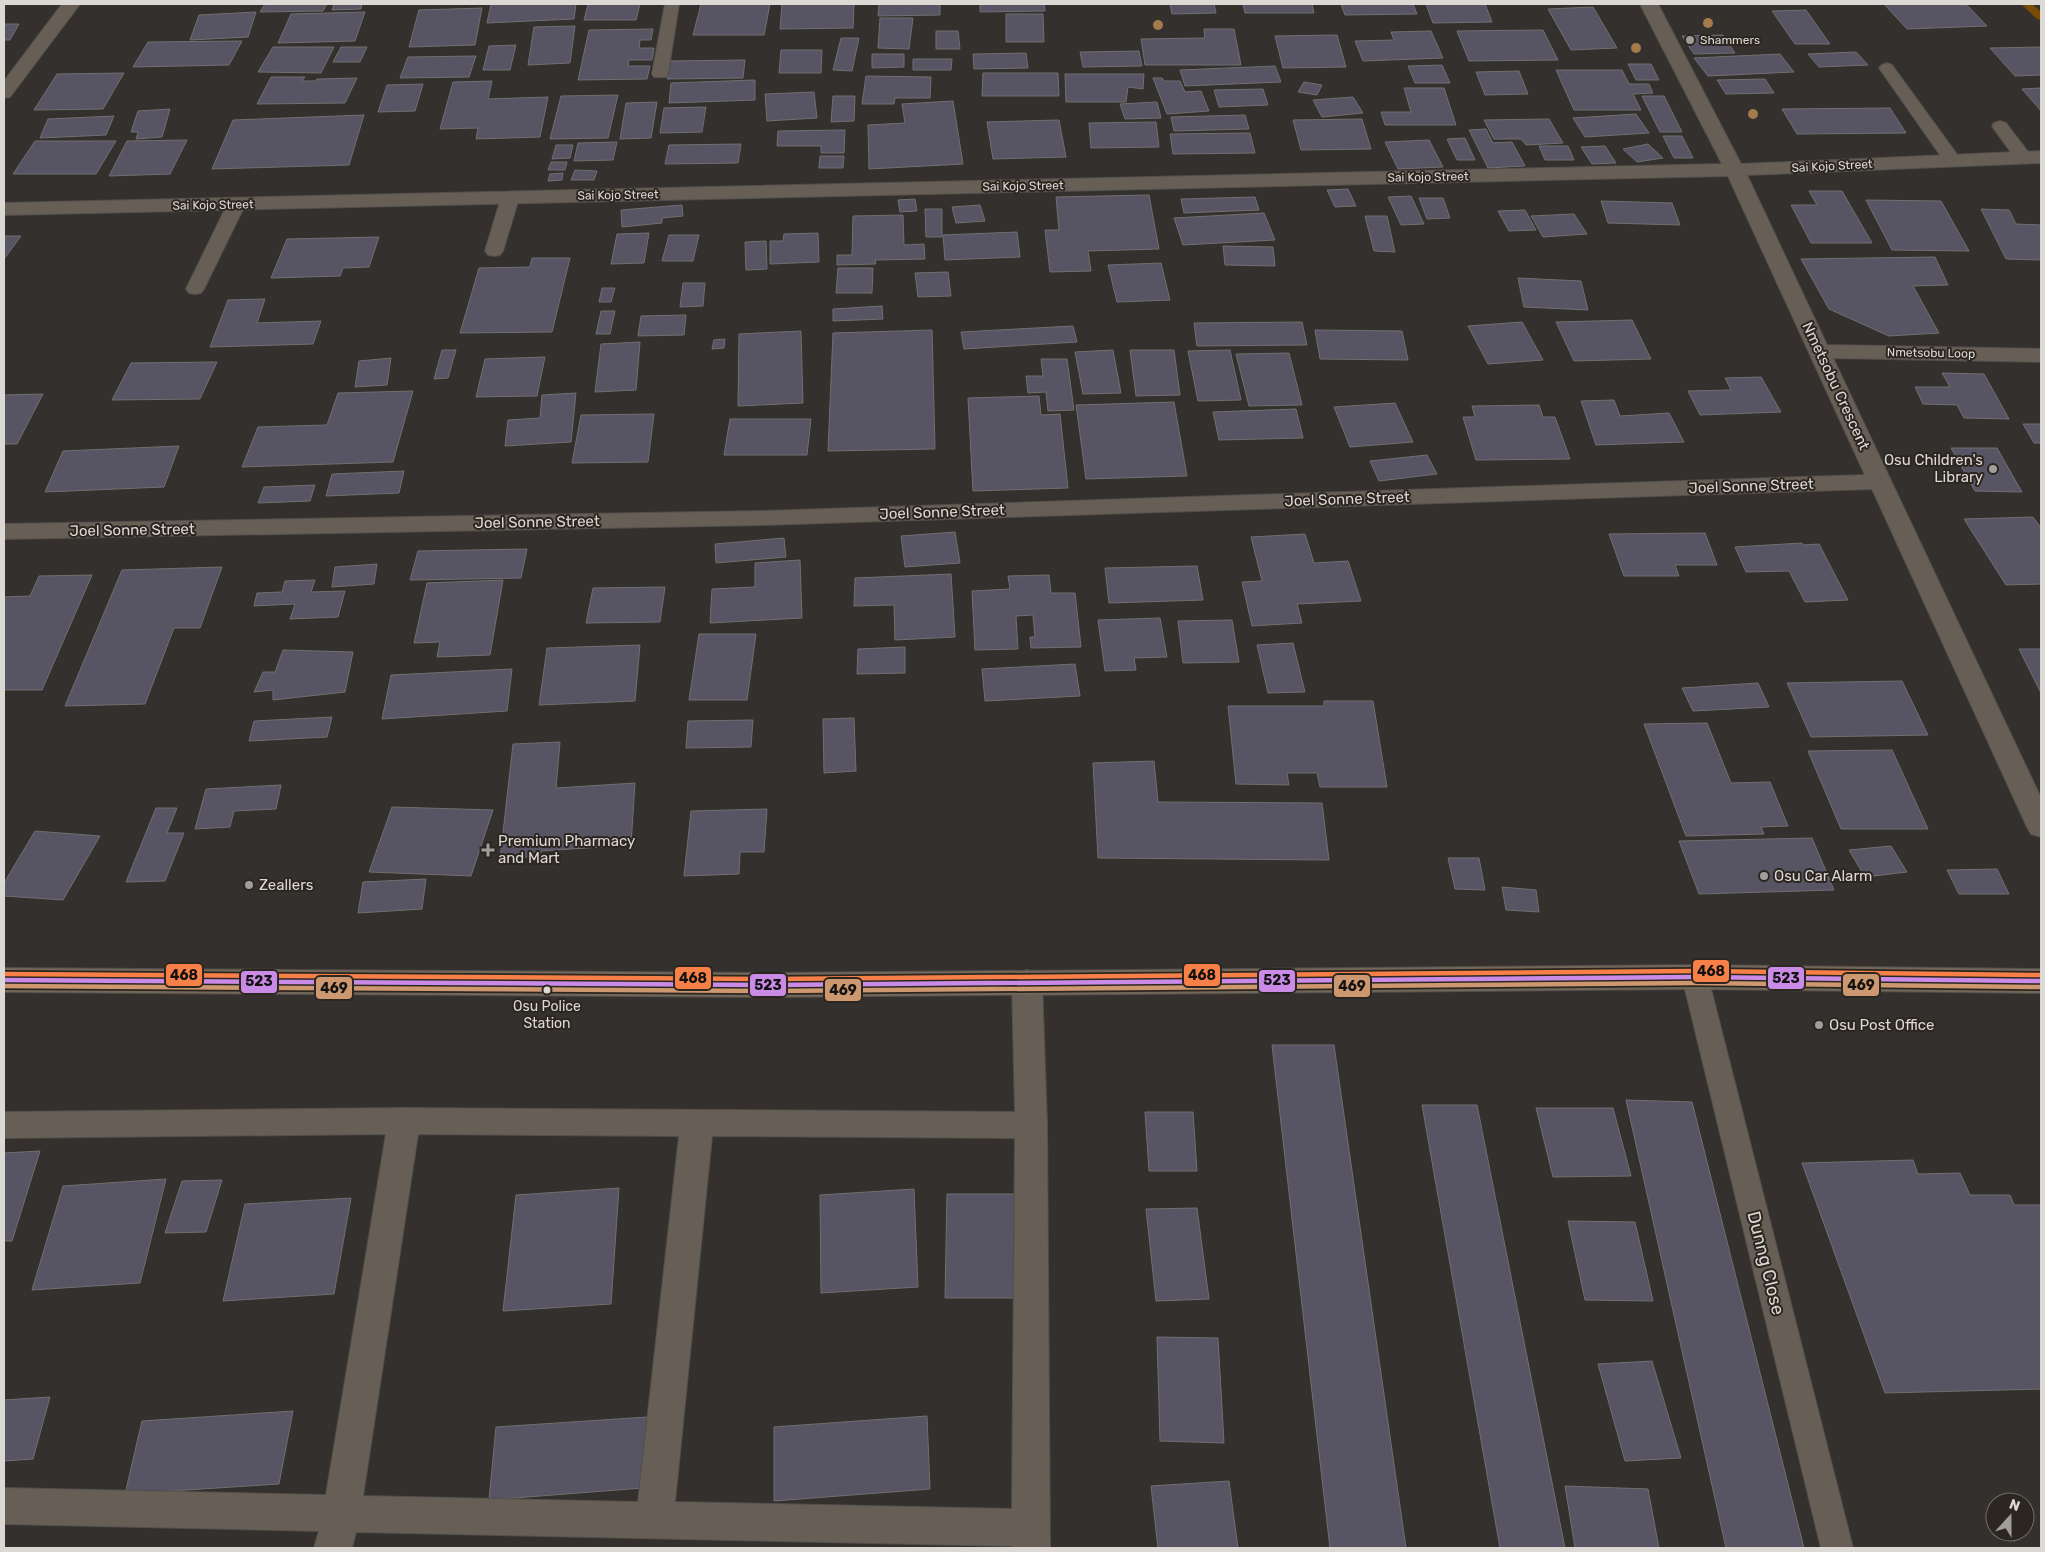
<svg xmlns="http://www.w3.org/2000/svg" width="2045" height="1552" font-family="Rubik,sans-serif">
<rect width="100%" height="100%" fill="#33302d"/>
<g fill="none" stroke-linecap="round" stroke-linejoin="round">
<path fill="#794c05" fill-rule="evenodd" d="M2021 4H2032L2041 12V20L2037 19Z"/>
</g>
<path fill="#575463" stroke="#716f70" d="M265 4H327L323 11 260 12Z
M334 4H362L361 9 332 10Z
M491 4H576L574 19 487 23Z
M588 4H640L636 20H584Z
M701 4H770L764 35H693Z
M782 4H854L853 28 780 29Z
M879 4H940V15L878 16Z
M980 4H1044L1045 11 980 12Z
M1170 4H1214L1216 13 1172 14Z
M1243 4H1312L1314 13H1245Z
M1341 4H1413L1417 14 1345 15Z
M1426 4H1485L1492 22 1433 23Z
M1884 4H1966L1987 26 1907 29Z
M1593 7 1617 48 1571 50 1548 9Z
M482 8 475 45 409 47 419 10Z
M1806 10 1830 44H1795L1772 11Z
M256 12 248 37 190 40 199 15Z
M365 12 355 41 278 43 291 14Z
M1006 14H1043L1044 42H1006Z
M880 18H913L909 49 878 48Z
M4 24H19L10 40H4Z
M575 26 570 63 528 65 534 27Z
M653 29 651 40H640L639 48H654L652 60H629L628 66H650L647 79 578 80 589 30Z
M1204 29H1234L1241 65H1145L1141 39 1205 38Z
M1543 30 1558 60 1469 61 1457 31Z
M936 31H958L960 49H936Z
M1431 31 1443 58 1363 61 1355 41 1394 40 1391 32Z
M1337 35 1346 67 1283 68 1275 36Z
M1723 35 1735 53 1694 54 1682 36Z
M841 38H859L852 71 833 70Z
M242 41 229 65 133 67 148 42Z
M516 45 510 70H483L489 46Z
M273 47H334L321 73 258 72Z
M341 47H367L360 62H333Z
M2041 47V75L2015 76 1990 48Z
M781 50H822L821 73H779Z
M1139 51 1142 66 1083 67 1080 52Z
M1856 52 1868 65 1819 67 1808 54Z
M1026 53 1028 68 974 69 973 54Z
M872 54H904V67L872 68Z
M1780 54 1794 72 1708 76 1694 58Z
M476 56 469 77 400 78 408 57Z
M913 59H952L951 70H913Z
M745 60 743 78 667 79 670 61Z
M1628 64H1651L1659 80H1636Z
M1442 65 1450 83H1415L1408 66Z
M1275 66 1281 82 1185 86 1180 70Z
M1556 70H1622L1629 84H1649L1653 93 1633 94 1641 110H1574Z
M1519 71 1528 94 1485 95 1476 72Z
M124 73 103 109 34 110 57 74Z
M983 73H1058L1059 96H982Z
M1065 74H1144L1143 89 1128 87 1126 102H1066Z
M866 76 931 77 930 98H895L894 104H862Z
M271 77H305L302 81H315L317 79 357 78 345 103 257 104Z
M1153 78H1162L1164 81H1180L1185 92 1201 91 1209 111 1167 114Z
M1765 79 1774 93 1726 94 1717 80Z
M755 80V100L669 103 671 83Z
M492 81 488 99 548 97 540 137 476 139 478 128 440 129 453 82Z
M1304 82 1322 85 1317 95 1298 92Z
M423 84 415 111 378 112 387 85Z
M1404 88H1444L1456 125H1385L1381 112H1411Z
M2041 88V111L2022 89Z
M1263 89 1268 105 1219 107 1214 90Z
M814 92 817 118 767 121 765 94Z
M618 95 608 138 550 139 561 96Z
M833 96H855L854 121 831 122Z
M1642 96H1664L1682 132H1660Z
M1353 97 1363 113 1322 117 1313 100Z
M953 101 963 164 869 169 868 125 905 123 902 104Z
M657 102 651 138 620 139 626 103Z
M1157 102 1161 118 1125 119 1120 104Z
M706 107 702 132 660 133 664 108Z
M1890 108 1906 133 1797 134 1782 109Z
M170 109 162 137 136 139 138 132H131L138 111Z
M1636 114 1649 133 1585 137 1573 118Z
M364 115 349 165 212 169 233 120Z
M1245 115 1249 129 1174 131 1171 117Z
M114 116 106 135 40 138 48 119Z
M1362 119 1371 149 1301 150 1293 120Z
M1549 119 1563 143 1526 145 1521 139H1494L1484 120Z
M1059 120 1066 157 993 159 987 122Z
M1156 122 1159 147 1091 148 1089 123Z
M1486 129 1493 143 1512 142 1525 166 1488 168 1469 130Z
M845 130 844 153H821V146H777L778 131Z
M1250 133 1255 153 1173 154 1170 134Z
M1663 136H1682L1693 158H1674Z
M1465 138 1475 160H1457L1447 139Z
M187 140 170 174 109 176 127 141Z
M1429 140 1443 167 1398 169 1385 142Z
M35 141H116L96 174H13Z
M617 142 613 160 574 161 578 143Z
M741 144 738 163 665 164 669 145Z
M1648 144 1663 158 1637 162 1623 149Z
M556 145H573L570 158 552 159Z
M1539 146H1568L1574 160H1545Z
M1605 146 1616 163 1592 164 1581 147Z
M820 156H844L843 168H819Z
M551 162H567L565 170H548Z
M575 170 597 171 594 180H571Z
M563 173 562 180 548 181 550 174Z
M1348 189 1356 206 1335 207 1327 190Z
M1809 191H1842L1872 243H1811L1791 205H1817Z
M1149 195 1159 249 1088 251 1091 271 1050 272 1045 230H1059L1056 197Z
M1411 196 1424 224 1401 225 1388 197Z
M1255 197 1259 210 1184 213 1181 199Z
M1419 198H1443L1450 218 1427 219Z
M915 199 917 211 900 212 898 200Z
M1866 200 1941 201 1969 251 1892 250Z
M1601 201 1672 203 1680 225 1608 223Z
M682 205 683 216 662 218V223L622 227 621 210Z
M980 205 985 221 956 223 952 207Z
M925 209H942V237H926Z
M1981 209 2009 210 2016 224 2041 225V260L2006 259Z
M1525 210 1536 230 1509 231 1498 211Z
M1264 213 1275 240 1183 245 1174 218Z
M1574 214 1587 234 1543 237 1531 216Z
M903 215 904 245 924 244 925 259 875 260 876 264 837 265V255H852L853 216Z
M1365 216H1387L1395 252 1374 251Z
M1017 232 1020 257 945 260 943 235Z
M649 233 644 263 611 264 617 234Z
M818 233 819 262 770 264V241H783L784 234Z
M669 235H699L693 261H662Z
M4 236H21L4 259Z
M379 237 369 267 343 268 340 276 271 278 287 239Z
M766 241 767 269 746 270 745 242Z
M1223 246 1273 247 1275 266 1225 265Z
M1935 257 1948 285 1913 286 1939 333 1889 336 1829 309 1801 259Z
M532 258H570L552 332 460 333 479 268 530 267Z
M1161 263 1170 300 1117 302 1108 265Z
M838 268H873L872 293H836Z
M948 272 951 296 918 297 915 273Z
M1518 278 1581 281 1588 310 1524 307Z
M683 283H705L703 306 680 307Z
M602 288H615L611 302H599Z
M265 299 257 323 321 321 313 344 210 347 228 300Z
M882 306 883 319 833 321V309Z
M601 311H615L610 334H596Z
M686 315 684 335 638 336 641 316Z
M1632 320 1651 359 1574 361 1556 322Z
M1302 322 1307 345 1197 346 1194 323Z
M1522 322 1543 360 1488 364 1468 326Z
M1073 326 1077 342 964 349 961 332Z
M932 330 935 449 828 451 833 333Z
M1315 330 1402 331 1408 360 1320 359Z
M801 331 803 403 738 406 739 334Z
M725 339 724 348 712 349 714 340Z
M640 342 636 390 595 392 601 344Z
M442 350H456L448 378 434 379Z
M1113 350 1121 393 1083 394 1075 352Z
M1130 350H1174L1180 395 1136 396Z
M1230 350 1241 400 1198 401 1188 351Z
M1289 353 1302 405 1249 406 1236 354Z
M545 357 537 396 476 397 485 359Z
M391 358 387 385 355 387 359 361Z
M1041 359H1067L1074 410 1048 411 1046 392 1028 393 1026 376H1043Z
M217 362 200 399 112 400 131 363Z
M1942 373 1984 374 2009 419 1964 418 1957 405 1923 404 1915 387H1950Z
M1761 377 1781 412 1700 415 1688 391 1731 390 1725 378Z
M413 391 393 462 242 467 258 427 327 425 338 393Z
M576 393 571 442 505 446 508 420 540 418 542 395Z
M43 394 17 444H4V395Z
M1039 396 1041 415 1060 414 1068 488 973 491 968 398Z
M1614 400 1620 416 1669 413 1684 442 1596 445 1581 401Z
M1174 402 1187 476 1086 479 1076 405Z
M1395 403 1413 442 1350 447 1334 407Z
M1539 405 1543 417H1555L1570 459 1476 460 1463 417H1475L1472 406Z
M1296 409 1303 438 1219 440 1213 412Z
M654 414 648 462 572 463 581 415Z
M730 419H811L807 455H724Z
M2023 424H2041V443H2034Z
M179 446 164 487 45 492 63 451Z
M1951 448H1997L2022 492 1975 491Z
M1427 455 1437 474 1379 481 1370 461Z
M404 471 399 493 326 496 332 474Z
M315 485 310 501 258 503 264 487Z
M2033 517 2041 528V584L2006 585 1964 519Z
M955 532 960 563 905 567 901 536Z
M1705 533 1717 565H1675L1679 576H1624L1609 534Z
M1305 534 1314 563 1348 561 1361 601 1297 604 1302 623 1252 626 1242 582 1262 581 1251 537Z
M784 538 786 557 716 563 715 544Z
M1802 543 1803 545 1819 544 1848 600 1805 602 1789 571 1746 572 1735 547Z
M527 549 521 578 410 580 418 551Z
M800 560 802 618 710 623 712 589 755 587V563Z
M377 564 374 584 332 587 335 567Z
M1197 566 1203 600 1109 603 1105 568Z
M222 567 200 628H174L145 704 65 706 122 570Z
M951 574 955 637 895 640 894 605 854 606 855 578Z
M92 575 42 690H4V597L30 596 39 576Z
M1049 575 1051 593H1075L1081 647 1031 648 1030 637H1035L1033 615 1016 616 1018 649 975 650 972 591 1010 589 1008 576Z
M315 580 311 592 345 591 338 617 290 619 295 604 254 606 257 593 282 592 285 581Z
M503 580 490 655 437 657 440 642 414 643 427 583Z
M665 587 660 622 586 623 593 588Z
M1160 618 1167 657 1134 658 1136 670 1105 671 1098 620Z
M1232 620 1239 662 1183 663 1178 621Z
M699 634H756L747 700H689Z
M1293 643 1305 692 1268 693 1257 645Z
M640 645 635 701 539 705 547 648Z
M905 647V673L857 674 858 649Z
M2019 649H2041V693Z
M283 650 353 652 345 692 273 700V690L254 692 263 672H275Z
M1075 664 1080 696 985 701 982 669Z
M512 669 507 711 382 719 391 675Z
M1902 681 1928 735 1811 737 1787 683Z
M1758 683 1769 707 1693 711 1682 688Z
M1324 701H1373L1387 787H1320L1317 773H1287L1289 785 1236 784 1228 706H1324Z
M332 717 327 737 249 741 254 721Z
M854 718 856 771 824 773 823 719Z
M753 720 751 747 686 748 688 721Z
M1707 723 1731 783 1770 782 1788 826 1761 827 1764 834 1686 836 1644 724Z
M560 742 556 788 635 783 631 845 541 851V856L500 859 513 744Z
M1892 750 1928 829H1841L1808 751Z
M1154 761 1158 802 1322 803 1329 860 1098 858 1093 763Z
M281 785 276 809 234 811 230 827 195 829 206 789Z
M392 807 493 810 471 876 369 872Z
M156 808H177L167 833H184L165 881 126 882Z
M767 809 764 852H740L739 874 684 876 691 811Z
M35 831 100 836 63 900 4 896V883Z
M1812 838 1834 890 1699 894 1679 841Z
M1891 846 1907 872 1865 877 1849 850Z
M1448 858H1479L1485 890 1455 889Z
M1997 869 2009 894H1959L1947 870Z
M426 879 422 909 358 913 363 882Z
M1502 887 1536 890 1539 912 1506 910Z
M1272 1045H1334L1406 1548H1330Z
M1626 1100 1692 1102 1804 1548H1726Z
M1422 1105H1477L1565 1548H1500Z
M1536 1108H1613L1631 1176 1553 1177Z
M1145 1112H1193L1197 1171H1149Z
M40 1151 12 1241H4V1153Z
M1913 1160 1918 1174 1960 1173 1970 1195H2010L2014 1205H2041V1389L1885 1393 1802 1163Z
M166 1179 140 1283 32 1290 63 1186Z
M222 1180 206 1232 165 1233 182 1181Z
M619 1188 611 1304 503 1311 516 1195Z
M914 1189 918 1287 821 1293 820 1195Z
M947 1194H1020V1298H945Z
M351 1198 334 1294 223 1301 245 1204Z
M1197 1208 1209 1299 1156 1301 1146 1209Z
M1568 1221 1635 1222 1653 1301 1585 1300Z
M1157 1337 1218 1338 1224 1443 1160 1441Z
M1652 1361 1681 1458 1625 1461 1598 1364Z
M50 1397 33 1459 4 1461V1400Z
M293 1411 279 1484 125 1494 142 1421Z
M927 1416 930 1489 774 1501V1427Z
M647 1417 643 1488 489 1500 496 1427Z
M1229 1481 1238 1548H1158L1151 1486Z
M1565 1486 1648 1489 1659 1548H1575Z"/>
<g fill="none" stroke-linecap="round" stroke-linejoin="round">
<defs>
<path id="service" d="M665 4H679L668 74 666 77H654L652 74Z
M1887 63 1892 65 1959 157 1961 161 1959 165H1947L1879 68 1882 65Z
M2000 121 2006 123 2029 153 2031 157 2029 161H2017L1994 129 1992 126 1994 123Z
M510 193 516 194 519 198 503 251 500 255 494 256 488 255 485 251 501 198 504 194Z
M236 200 242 201 245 205 204 289 201 293 195 294 189 293 186 289 227 205 230 201Z
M1695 967 1704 970 1708 977 1853 1548H1821L1682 977 1686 970Z"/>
<path id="minor" d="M62 4H80L10 97 4 98V81Z
M1640 4H1658L1741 164 2041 151V163L1747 175 1827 345 2041 349V362L1833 358 2041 798V837L2031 834 2027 827 1872 489 763 525 4 539V524L763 511 1865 475 1728 176 4 215V203L1722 164Z
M1027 970 1038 974 1042 982 1047 1125 1050 1548H1012V1546L356 1532 352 1548H314L319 1531 4 1524V1488L326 1495 386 1134 4 1138V1112L404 1108 1015 1112 1012 982 1016 974ZM418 1134 679 1136 638 1502 363 1496ZM712 1136 1015 1138 1012 1509 675 1502Z"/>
<path id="primary" d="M1695 965 2041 969V993L1695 989 773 997 4 992V968L773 973Z"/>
</defs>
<use href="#service" stroke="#514e4c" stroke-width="2"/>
<use href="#minor" stroke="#514e4c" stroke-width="2"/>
<use href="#primary" stroke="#514e4c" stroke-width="2"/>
<use href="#service" fill="#675f56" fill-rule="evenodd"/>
<use href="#minor" fill="#675f56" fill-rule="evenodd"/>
<use href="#primary" fill="#736759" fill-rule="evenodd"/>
<defs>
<path id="bus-1" d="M4 980 773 985 1695 977 2041 981"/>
<path id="bus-2" d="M4 986 773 991 1695 983 2041 987"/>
<path id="bus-3" d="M4 974 773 979 1695 971 2041 975"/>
</defs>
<use href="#bus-1" stroke="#2c2620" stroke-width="8"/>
<use href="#bus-2" stroke="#2c2620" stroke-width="8"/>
<use href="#bus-3" stroke="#2c2620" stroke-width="8"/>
<use href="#bus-1" stroke="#ca8be6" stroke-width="4.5"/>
<use href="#bus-2" stroke="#cd976f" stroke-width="4.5"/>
<use href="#bus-3" stroke="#f78048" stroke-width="4.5"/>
</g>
<g fill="#a37b4d">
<circle cx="1708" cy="23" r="5"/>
<circle cx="1158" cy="25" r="5"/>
<circle cx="1636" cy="48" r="5"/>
<circle cx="1753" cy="114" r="5"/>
</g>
<g fill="#a19d9a" stroke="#2c2620" stroke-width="2">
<circle cx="1690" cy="40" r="5"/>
<circle cx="1993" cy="469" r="5"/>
<path d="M485.5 842.5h5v5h5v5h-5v5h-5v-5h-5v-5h5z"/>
<circle cx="1764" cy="876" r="5"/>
<circle cx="249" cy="885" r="5"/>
<circle cx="1819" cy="1025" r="5"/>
</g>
<circle fill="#dcd8d4" stroke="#2c2620" stroke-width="2" cx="547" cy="990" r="4.5"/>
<g text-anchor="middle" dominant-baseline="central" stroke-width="4" stroke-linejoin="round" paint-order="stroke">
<g font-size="12" fill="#dcd8d4" stroke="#2c2620" text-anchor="start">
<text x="1700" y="40">Shammers</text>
</g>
<g font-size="12" fill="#dcd8d4" stroke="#2c2620">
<text transform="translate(1832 166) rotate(-3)">Sai Kojo Street</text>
<text transform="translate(1428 177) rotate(-1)">Sai Kojo Street</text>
<text transform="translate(1023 186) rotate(-1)">Sai Kojo Street</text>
<text transform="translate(618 195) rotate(-1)">Sai Kojo Street</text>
<text transform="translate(213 205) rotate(-1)">Sai Kojo Street</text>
<text transform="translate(1931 353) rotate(1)">Nmetsobu Loop</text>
</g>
<g font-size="14" fill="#dcd8d4" stroke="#2c2620">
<text x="547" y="1006">Osu Police<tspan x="547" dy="17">Station</tspan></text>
</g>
<g font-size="15" fill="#dcd8d4" stroke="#2c2620">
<text transform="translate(1836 386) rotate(65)">Nmetsobu Crescent</text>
<text transform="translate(1751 486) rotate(-2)">Joel Sonne Street</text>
<text transform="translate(1347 499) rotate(-2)">Joel Sonne Street</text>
<text transform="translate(942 512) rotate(-2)">Joel Sonne Street</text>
<text transform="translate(537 522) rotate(-1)">Joel Sonne Street</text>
<text transform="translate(132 530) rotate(-1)">Joel Sonne Street</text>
</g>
<g font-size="15" fill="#dcd8d4" stroke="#2c2620" text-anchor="start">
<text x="1983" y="460" text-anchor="end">Osu Children's<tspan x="1983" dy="17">Library</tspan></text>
<text x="498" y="841">Premium Pharmacy<tspan x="498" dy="17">and Mart</tspan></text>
<text x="1774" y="876">Osu Car Alarm</text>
<text x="259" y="885">Zeallers</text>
<text x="1829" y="1025">Osu Post Office</text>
</g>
<g font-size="18" fill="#dcd8d4" stroke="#2c2620">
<text transform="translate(1766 1263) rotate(76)">Dunng Close</text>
</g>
</g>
<g stroke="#2c2620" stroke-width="2">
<rect x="1692" y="959" width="38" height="24" rx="5" fill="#f78048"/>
<rect x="165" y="963" width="38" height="24" rx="5" fill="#f78048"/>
<rect x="1183" y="963" width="38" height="24" rx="5" fill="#f78048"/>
<rect x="1767" y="966" width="38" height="24" rx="5" fill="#ca8be6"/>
<rect x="674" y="966" width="38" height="24" rx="5" fill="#f78048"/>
<rect x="1258" y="969" width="38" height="24" rx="5" fill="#ca8be6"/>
<rect x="240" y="970" width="38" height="24" rx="5" fill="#ca8be6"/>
<rect x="1842" y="973" width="38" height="24" rx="5" fill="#cd976f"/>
<rect x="749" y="973" width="38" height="24" rx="5" fill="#ca8be6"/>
<rect x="1333" y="974" width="38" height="24" rx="5" fill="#cd976f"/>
<rect x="315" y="976" width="38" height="24" rx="5" fill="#cd976f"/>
<rect x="824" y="978" width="38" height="24" rx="5" fill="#cd976f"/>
</g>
<g font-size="14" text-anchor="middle" font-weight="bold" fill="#111">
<text x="1711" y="976">468</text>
<text x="184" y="980">468</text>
<text x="1202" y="980">468</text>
<text x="1786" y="983">523</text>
<text x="693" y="983">468</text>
<text x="1277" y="985">523</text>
<text x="259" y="986">523</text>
<text x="1861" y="990">469</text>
<text x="768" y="990">523</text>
<text x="1352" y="991">469</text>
<text x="334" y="993">469</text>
<text x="843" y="995">469</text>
</g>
<rect width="2045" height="1552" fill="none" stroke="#dcd8d4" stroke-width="10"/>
<g transform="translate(2010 1517) rotate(21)"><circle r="24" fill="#2c2620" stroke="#726d68"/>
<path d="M0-4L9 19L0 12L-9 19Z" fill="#a19d9a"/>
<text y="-8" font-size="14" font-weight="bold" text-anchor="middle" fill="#dcd8d4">N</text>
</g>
</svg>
